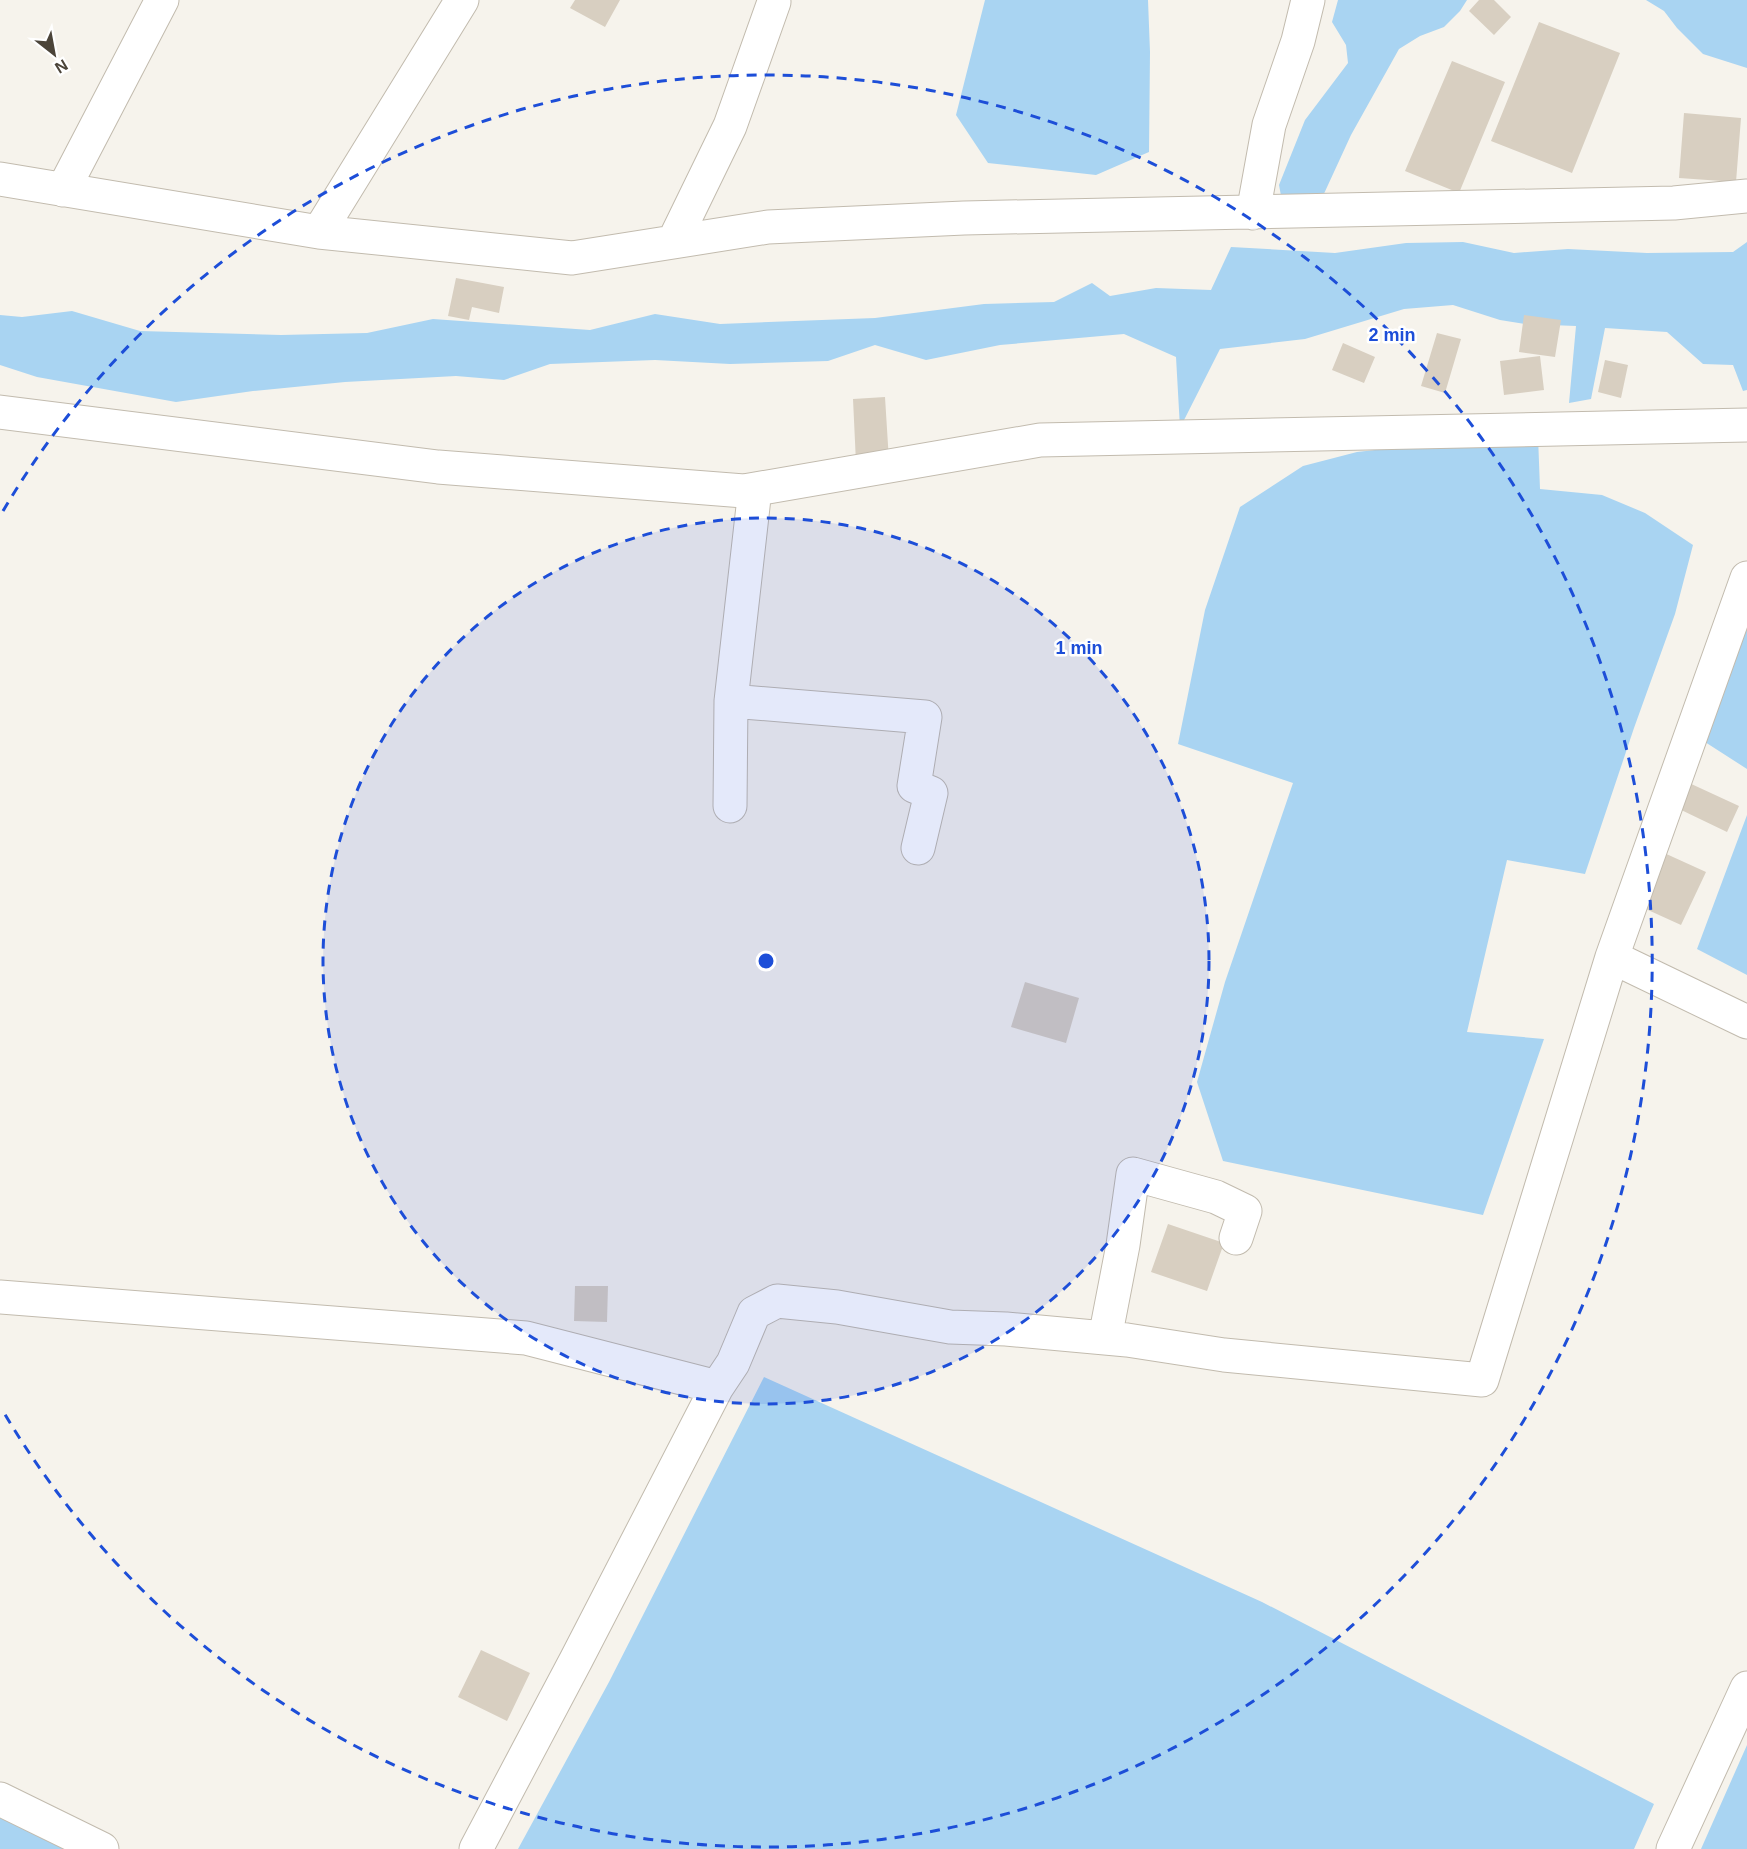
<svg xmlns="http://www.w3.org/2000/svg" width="1747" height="1849" font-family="Arial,sans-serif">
<rect width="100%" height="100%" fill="#f6f3ec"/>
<path fill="#a9d4f2" d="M985 0H1148L1150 52 1149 152 1096 175 988 163 956 115Z
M1338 0H1467L1460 11 1444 27 1420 36 1399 49 1351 135 1322 198 1282 201 1279 185 1305 120 1348 63 1346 45 1332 22Z
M1646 0H1747V68L1703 54 1677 28 1664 11Z
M1463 242 1514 253 1568 249 1647 253 1733 252 1747 242V390L1743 391 1733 365 1703 364 1667 332 1605 328 1591 399 1569 403 1576 326 1525 324 1500 320 1453 305 1404 309 1305 339 1220 349 1180 428 1176 357 1124 334 1000 345 926 360 875 345 828 361 730 364 655 360 550 364 504 380 456 376 345 382 253 391 176 402 37 377 0 365V315L22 317 72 311 140 331 281 335 367 333 433 319 590 330 655 314 720 324 875 318 984 304 1054 302 1092 283 1110 296 1156 288 1211 290 1231 247 1335 253 1406 243Z
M1500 436H1538L1540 489 1602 495 1645 513 1693 545 1675 614 1634 728 1585 874 1507 860 1467 1032 1544 1039 1483 1215 1223 1161 1197 1082 1225 982 1293 783 1178 744 1205 610 1240 507 1303 466 1357 452Z
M1747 628V769L1705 742Z
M1747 815V975L1697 949Z
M764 1377 1262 1602 1654 1804 1634 1849H518L609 1682Z
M1747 1745V1849H1701Z
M0 1817 74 1849H0Z"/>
<path fill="#d8cfc1" d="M575 0H620L605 27 570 8Z
M1479 0H1494L1511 17 1494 35 1469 11Z
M1539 22 1620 53 1572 173 1491 141Z
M1452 61 1505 82 1459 193 1405 171Z
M1684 113 1741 118 1736 182 1679 178Z
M456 278 504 287 499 313 472 307 469 320 448 316Z
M1524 315 1561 320 1555 357 1519 352Z
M1437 333 1461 339 1445 393 1421 386Z
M1343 343 1375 357 1364 383 1332 370Z
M1540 356 1544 390 1504 395 1500 361Z
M1605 360 1628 365 1621 398 1598 392Z
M885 397 889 461 856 463 853 399Z
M1687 782 1739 806 1727 832 1675 807Z
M1662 852 1706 872 1681 925 1637 905Z
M1025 982 1079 998 1066 1043 1011 1027Z
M1168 1224 1224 1243 1207 1291 1151 1272Z
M575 1286H608L607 1322 574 1321Z
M481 1650 530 1673 507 1721 458 1697Z"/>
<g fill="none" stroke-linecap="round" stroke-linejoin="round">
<defs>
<path id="minor" d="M0 179 319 232 572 258 768 227 964 218 1674 203 1747 196
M63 190 162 0
M1253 213 1269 125 1298 41 1308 0
M319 232 462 0
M674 241 730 126 774 2
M0 412 438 467 744 491 1040 440 1747 425
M755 489 731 701 925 717 914 786 931 793 918 848
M730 806 731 701
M1612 957 1747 1022
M0 1297 526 1338 717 1387 576 1660 476 1849
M1105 1338 1123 1245 1133 1174 1216 1197 1245 1211 1236 1238
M717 1387 733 1363 754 1313 777 1301 837 1307 950 1327 1006 1329 1127 1340 1224 1355 1482 1380 1612 957 1747 578
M0 1799 102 1849
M1673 1849 1747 1688"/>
</defs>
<use href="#minor" stroke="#c2bbae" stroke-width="35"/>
<use href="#minor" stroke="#fff" stroke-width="33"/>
</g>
<circle cx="766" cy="961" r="443" fill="#1d4ed8" fill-opacity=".12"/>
<g fill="none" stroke="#1d4ed8" stroke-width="3" stroke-dasharray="10 8">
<circle cx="766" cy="961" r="443"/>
<path d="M3 511A886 886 0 1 1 3 1411"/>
</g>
<circle cx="766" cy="961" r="9" fill="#1d4ed8" stroke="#fff" stroke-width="3"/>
<g font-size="18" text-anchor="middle" font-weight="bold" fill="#1d4ed8" stroke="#fff" stroke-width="5" stroke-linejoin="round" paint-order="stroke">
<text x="1392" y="341">2 min</text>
<text x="1079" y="654">1 min</text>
</g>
<g transform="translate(54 54) rotate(149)" stroke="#ffffff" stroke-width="4.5" paint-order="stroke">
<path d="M0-4.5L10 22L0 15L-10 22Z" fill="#4b4439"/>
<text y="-9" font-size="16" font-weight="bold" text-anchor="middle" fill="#4b4439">N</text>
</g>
</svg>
